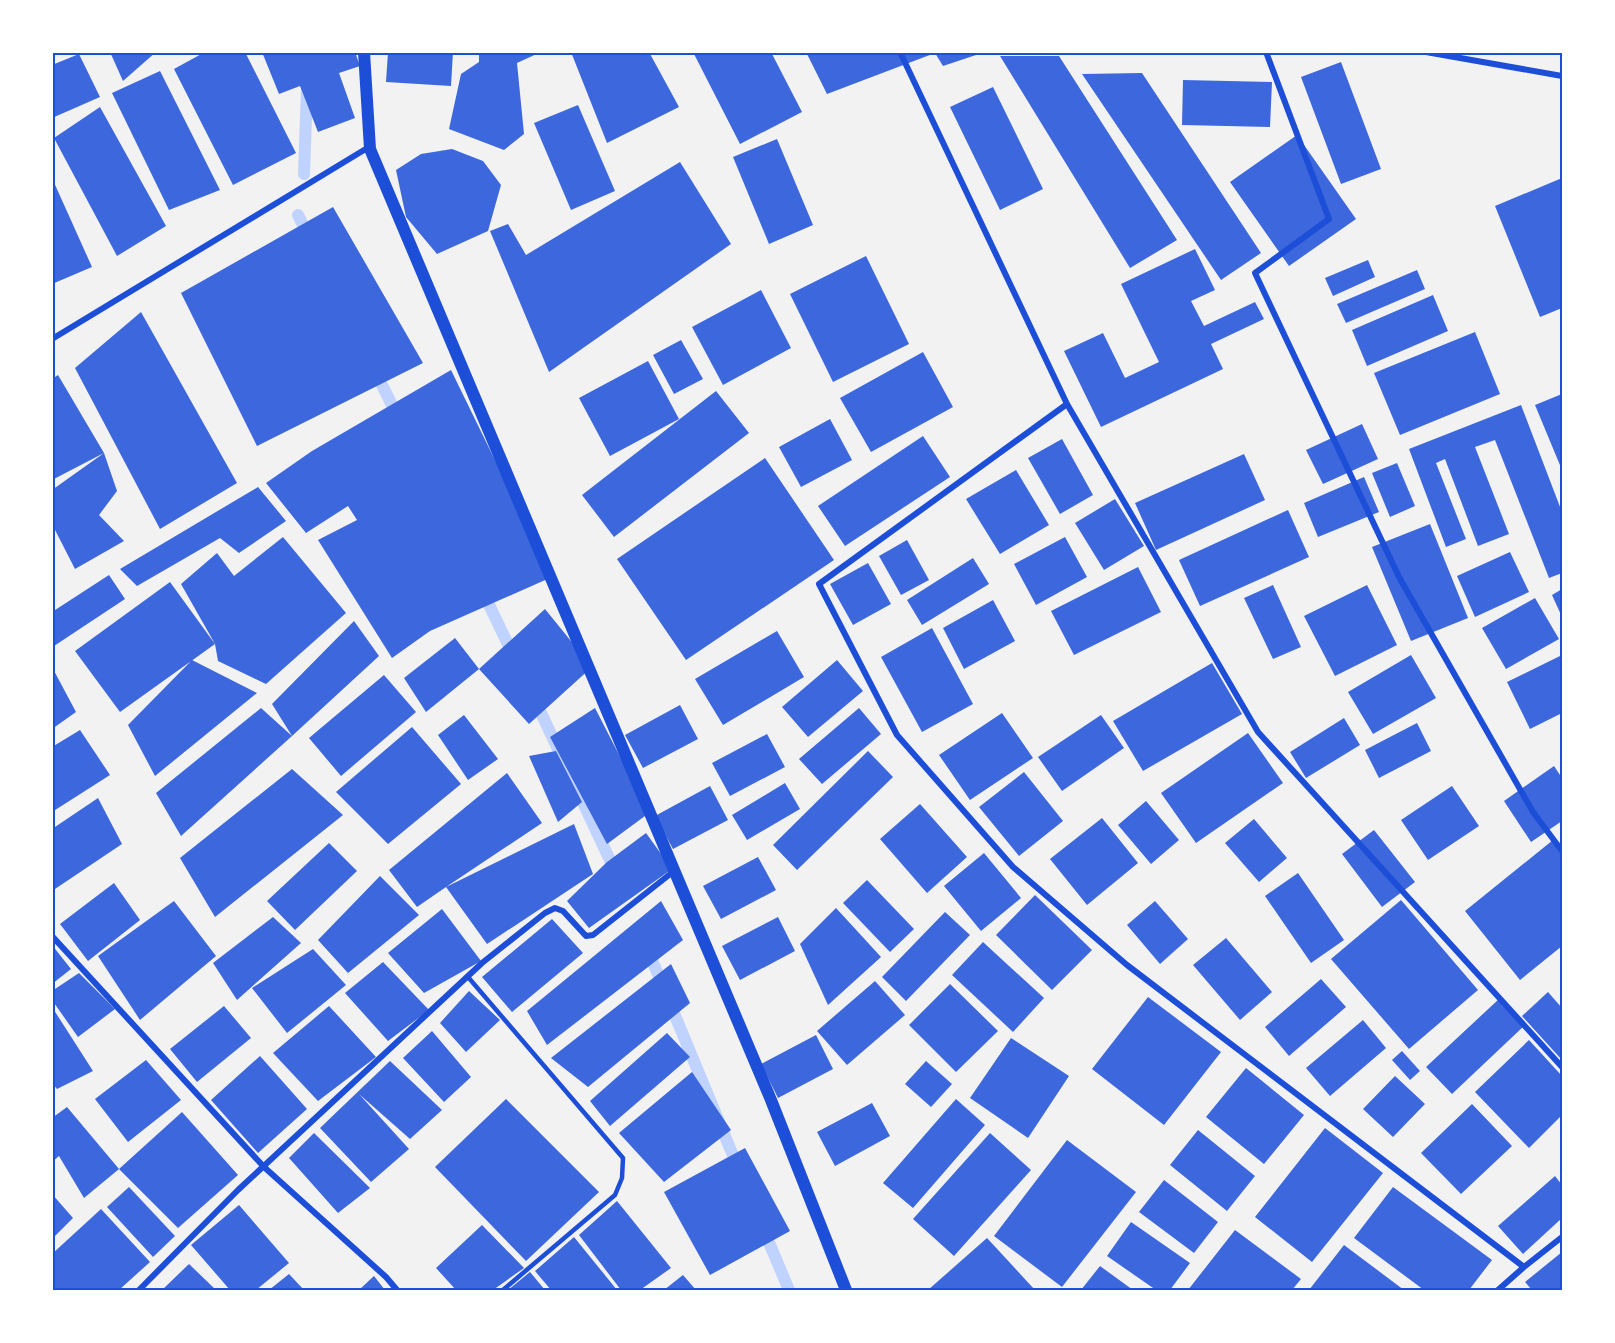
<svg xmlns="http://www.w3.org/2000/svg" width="1615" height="1343" font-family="Signika,sans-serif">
<rect width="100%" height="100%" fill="#f2f2f2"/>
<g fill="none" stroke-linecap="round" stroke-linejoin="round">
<path stroke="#bfd3fe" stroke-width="12" d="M304 174 307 88
M298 215 309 237
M375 371 398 417
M483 592 514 657
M535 700 616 873
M647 948 739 1170
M763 1228 789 1290"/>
</g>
<path fill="#3d67dc" d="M110 52H156L123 81Z
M205 52H245L296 153 233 185 174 69Z
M262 52H355L360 66 339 73 355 118 318 132 300 86 279 94Z
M388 52H453L451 86 386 82Z
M479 52H541L517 63 524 134 504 150 449 129 461 74 479 62Z
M571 52H649L679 107 607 143Z
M693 52H771L802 112 740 144Z
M806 52H982V53L943 66 935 53 827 94Z
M79 54 100 97 52 118V65Z
M1000 56H1059L1177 240 1130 268Z
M1341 62 1381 169 1341 184 1301 77Z
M160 71 220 190 169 210 112 93Z
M1142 73 1261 253 1221 280 1082 74Z
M1183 80 1272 82 1270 127 1182 125Z
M993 87 1043 189 1000 210 950 107Z
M578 105 615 191 571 210 534 123Z
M100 107 166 226 117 256 54 138Z
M1297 135 1356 219 1289 266 1230 182Z
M777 139 813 225 769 244 733 157Z
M452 149 483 161 501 185 488 231 437 254 406 217 396 170 421 154Z
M680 162 731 244 549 372 490 231 508 224 526 255Z
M52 178 92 267 52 284Z
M1562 178V308L1540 317 1495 206Z
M333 207 423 363 257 446 181 293Z
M1195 249 1215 290 1191 301 1204 326 1255 302 1264 319 1211 344 1223 369 1101 427 1064 351 1103 333 1125 378 1159 362 1121 284Z
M866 256 909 344 833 382 790 294Z
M1368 260 1375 277 1333 296 1325 278Z
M1417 270 1425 289 1346 323 1337 304Z
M761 290 791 348 723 385 692 327Z
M1433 295 1448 331 1367 366 1352 330Z
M141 312 237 483 160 529 75 368Z
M1475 332 1500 394 1400 435 1374 373Z
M681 340 703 379 674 394 653 355Z
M923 352 953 407 871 452 840 398Z
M648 361 679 419 610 456 579 398Z
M451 370 552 577 430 631 392 658 318 540 357 520 348 506 306 533 266 483 312 451Z
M58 375 104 453 117 491 99 515 124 541 75 569 52 524V490L104 453 52 480V379Z
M716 391 749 433 614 537 582 495Z
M1562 394V470L1535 405Z
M1521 405 1562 512V573L1549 578 1495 440 1475 447 1509 534 1478 546 1445 459 1436 463 1466 539 1446 547 1409 449Z
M830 419 852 460 801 487 779 447Z
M1362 424 1378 459 1323 484 1306 450Z
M923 436 950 477 845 546 818 506Z
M1062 439 1093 495 1060 514 1028 458Z
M1244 454 1265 500 1156 550 1135 503Z
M765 458 834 560 686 660 617 559Z
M1397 463 1415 506 1390 517 1372 473Z
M1016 470 1049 525 1000 554 966 499Z
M1364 477 1379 512 1318 537 1304 503Z
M258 487 286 521 239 553 220 538 137 586 120 569Z
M1115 499 1144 546 1104 570 1075 523Z
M1288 510 1309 557 1200 606 1179 560Z
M1430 524 1468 618 1411 641 1372 547Z
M283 537 346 613 266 684 218 661 215 644 181 584 217 553 234 576Z
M1065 537 1087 577 1036 605 1014 564Z
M907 540 929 580 901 595 879 556Z
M1510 552 1529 592 1475 617 1457 576Z
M973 558 989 584 922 625 907 600Z
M868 563 891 604 853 625 830 584Z
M1138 567 1161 612 1074 655 1051 611Z
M109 575 125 599 54 646 52 612Z
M170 582 215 644 120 712 75 651Z
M1273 585 1301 647 1273 659 1244 598Z
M1367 585 1397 645 1335 676 1304 616Z
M1562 589V617L1552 595Z
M1535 598 1559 639 1506 669 1482 628Z
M993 600 1015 641 964 669 943 628Z
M545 609 592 667 529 724 479 669Z
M354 621 379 656 292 736 272 704Z
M932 628 973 704 922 732 881 657Z
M777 631 804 677 723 725 695 679Z
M455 638 479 669 426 712 404 678Z
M1411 655 1436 698 1373 734 1348 692Z
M1562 655V713L1530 729 1507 682Z
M192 660 257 693 155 776 128 725Z
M837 660 863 691 808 737 782 707Z
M1212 663 1242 714 1143 771 1113 721Z
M52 667 76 712 52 729Z
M384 675 416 712 341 776 309 738Z
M680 705 698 739 643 768 625 735Z
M261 708 292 736 181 836 156 793Z
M595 708 649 813 607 844 550 737Z
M859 708 881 734 822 784 799 759Z
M1002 713 1033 758 970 800 939 755Z
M464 715 498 759 468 780 438 735Z
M1101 715 1124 748 1062 791 1038 757Z
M1344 718 1360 745 1306 778 1290 752Z
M1417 723 1431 751 1379 778 1365 750Z
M412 727 461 784 388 844 336 792Z
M80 730 110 775 52 812V747Z
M1248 733 1283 783 1196 843 1161 793Z
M767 734 785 767 730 796 712 763Z
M556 751 582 802 558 822 529 756Z
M868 751 893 777 797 870 773 845Z
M1554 766 1562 778V821L1531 842 1504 801Z
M292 769 343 815 215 917 180 858Z
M1024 772 1063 821 1019 856 979 807Z
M507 773 542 823 446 887 574 824 593 874 487 944 446 887 417 907 389 870Z
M785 783 800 809 747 840 732 815Z
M710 786 728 820 673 849 655 816Z
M1452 786 1479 826 1428 860 1401 820Z
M98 798 122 844 52 891V829Z
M1146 801 1179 840 1151 864 1118 825Z
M920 804 967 857 927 893 880 839Z
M1102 818 1138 863 1087 905 1050 859Z
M1254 819 1287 858 1259 882 1225 843Z
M1374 830 1415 882 1382 907 1342 854Z
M646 833 672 869 589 928 567 901 607 862Z
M1553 840 1562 852V946L1520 980 1465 911Z
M329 843 357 871 295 930 267 901Z
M984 853 1021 898 981 931 944 886Z
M758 857 776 890 721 919 703 886Z
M1298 873 1344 940 1311 963 1265 896Z
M380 876 419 915 348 973 318 940Z
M867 880 914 929 890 952 843 903Z
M114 883 140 920 88 961 60 924Z
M1035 895 1092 950 1052 990 996 935Z
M1401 900 1478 990 1409 1049 1331 959Z
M174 901 216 956 140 1020 98 956Z
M661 901 683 940 547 1045 527 1011Z
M1155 901 1188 939 1160 964 1127 925Z
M836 908 881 957 828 1005 800 944Z
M442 909 481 961 424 993 388 953Z
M945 912 970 935 906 1001 882 977Z
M273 917 301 943 237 1000 213 963Z
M778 917 795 951 740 980 722 946Z
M552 919 583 953 512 1012 482 977Z
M1226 938 1272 992 1240 1020 1193 965Z
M983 942 1044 998 1013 1032 952 975Z
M52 945 71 969 52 984Z
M313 949 346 985 287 1033 252 988Z
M383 962 429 1010 388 1041 345 993Z
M671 964 690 1003 588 1087 551 1058Z
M79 973 115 1009 78 1037 52 1000V991Z
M1321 979 1346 1007 1289 1056 1265 1027Z
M875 981 905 1015 847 1065 817 1031Z
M950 984 998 1031 956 1072 909 1025Z
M469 991 500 1020 466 1052 440 1023Z
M1548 992 1562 1008V1060L1522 1016Z
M1148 997 1221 1052 1164 1125 1092 1069Z
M1499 999 1525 1025 1452 1094 1426 1067Z
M224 1006 251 1038 197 1082 170 1049Z
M329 1006 376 1057 318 1101 273 1053Z
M52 1007 93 1071 57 1089 52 1083Z
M1363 1020 1386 1048 1330 1096 1306 1068Z
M432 1031 471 1077 444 1102 403 1058Z
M667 1033 690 1057 610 1126 590 1101Z
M816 1035 833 1069 778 1098 761 1064Z
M1011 1038 1069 1076 1028 1138 970 1098Z
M1529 1040 1562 1076V1115L1529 1148 1475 1092Z
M1402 1051 1420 1071 1410 1080 1392 1060Z
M260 1056 307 1109 258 1153 211 1100Z
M146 1060 181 1100 128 1142 95 1099Z
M390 1061 442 1110 410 1139 359 1094 409 1149 371 1182 320 1128Z
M926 1061 952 1084 931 1107 905 1084Z
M1246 1068 1304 1115 1264 1164 1206 1117Z
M692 1072 731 1130 664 1182 619 1133Z
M1395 1076 1425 1104 1393 1137 1363 1109Z
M506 1099 599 1192 526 1261 435 1167Z
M956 1099 985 1125 913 1208 883 1183Z
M872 1103 890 1136 835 1166 817 1132Z
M1472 1104 1512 1146 1461 1194 1421 1153Z
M67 1107 119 1169 182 1112 238 1175 178 1228 119 1169 84 1198 59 1156 52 1162V1118Z
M1325 1128 1383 1173 1312 1262 1255 1217Z
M1198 1130 1255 1176 1227 1211 1170 1165Z
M314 1133 370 1188 338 1213 289 1158Z
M990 1133 1031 1170 954 1256 913 1219Z
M1067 1140 1136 1192 1062 1287 994 1236Z
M745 1148 790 1231 710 1275 664 1192Z
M1555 1176 1562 1185V1218L1523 1254 1498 1226Z
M1164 1180 1218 1222 1194 1253 1139 1212Z
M129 1187 175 1236 153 1257 107 1207Z
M1393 1187 1492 1260 1469 1290H1424L1354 1238Z
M52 1194 73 1218 52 1239Z
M617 1201 671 1268 640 1290H621L579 1235Z
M239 1205 289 1263 256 1290H230L191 1245Z
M101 1209 150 1262 119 1290H52V1254Z
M1131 1222 1190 1263 1170 1290H1156L1107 1256Z
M482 1225 524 1268 493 1290H456L436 1268Z
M1235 1230 1301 1279 1292 1290H1188Z
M574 1237 617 1290H551L535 1271Z
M987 1238 1035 1290H928Z
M1344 1245 1404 1290H1309Z
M1562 1252V1290H1532L1525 1282Z
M189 1264 216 1290H162Z
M1100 1266 1133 1290H1081Z
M530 1272 545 1290H508Z
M289 1274 304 1290H269Z
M683 1275 696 1290H664Z
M374 1276 385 1290H359Z"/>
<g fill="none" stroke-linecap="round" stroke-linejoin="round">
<path stroke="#1d4ed8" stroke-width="4.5" d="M468 977 623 1158 622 1178 615 1195 503 1290"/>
<path stroke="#1d4ed8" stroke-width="6" d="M900 52 1067 404 1258 732 1562 1067
M1266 52 1329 219 1255 273 1399 577 1533 812 1562 851
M1426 52 1562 76
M52 339 364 150 370 149
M1067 404 819 584 897 735 1013 867 1127 965 1524 1267
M52 936 264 1167 386 1277 397 1290
M139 1290 238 1190 482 963 545 913 555 908 563 911 586 936 593 935 674 871
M1498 1290 1524 1267 1562 1237"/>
<path stroke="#1d4ed8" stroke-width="12" d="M364 52 370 149 771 1100 846 1290"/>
</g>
<rect width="1615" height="1343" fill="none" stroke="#ffffff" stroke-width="108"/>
<rect x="54" y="54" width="1507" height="1235" fill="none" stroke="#1d4ed8" stroke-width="2"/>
</svg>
